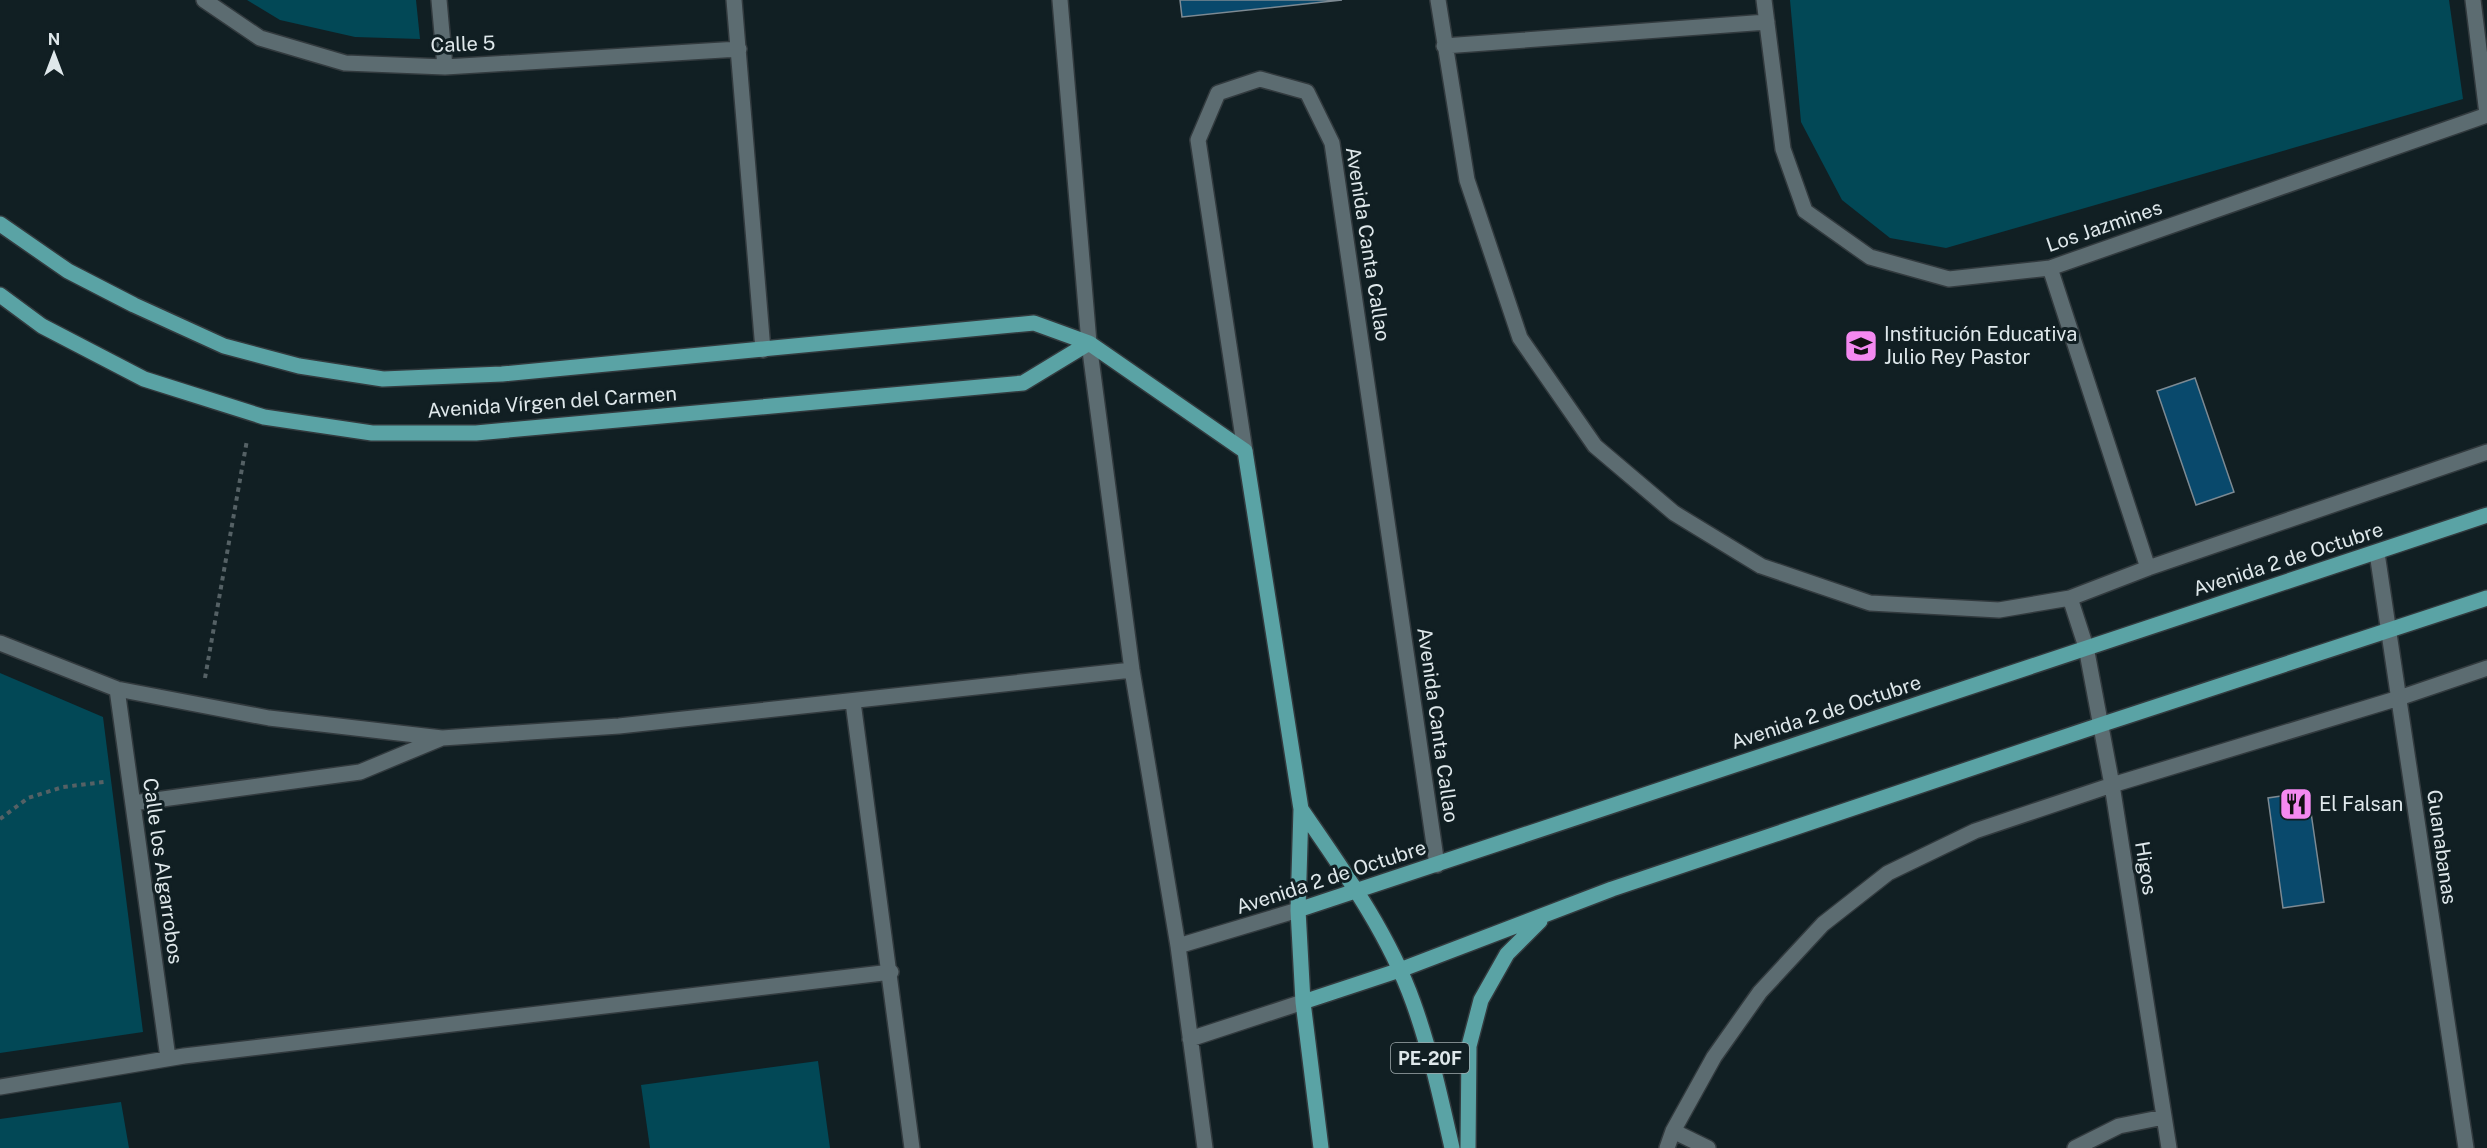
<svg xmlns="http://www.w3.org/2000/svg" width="2487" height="1148" font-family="'Public Sans',sans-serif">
<rect width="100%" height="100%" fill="#111f23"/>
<path fill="#024856" d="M247 0H416L420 39 355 37 280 20Z
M1790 0H2449L2463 99 1946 248 1890 238 1842 200 1801 122Z
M0 673 103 717 143 1032 0 1053Z
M818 1061 830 1148H650L641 1085Z
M121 1102 129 1148H0V1119Z"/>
<path fill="#09496c" stroke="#7d8a93" stroke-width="1.5" d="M1180 0H1342L1182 17Z
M2195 378 2234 492 2196 505 2157 391Z
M2308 792 2324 902 2283 908 2268 798Z"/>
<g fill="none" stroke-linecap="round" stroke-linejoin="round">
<defs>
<path id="minor" d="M204 0 260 38 345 63 445 67 739 49
M439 0 445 67
M734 0 763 350
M1060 0 1089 343 1132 670 1178 946 1205 1148
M1438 0 1467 180 1520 338 1595 446 1674 513 1761 566 1870 603 1999 610 2070 598 2148 568 2487 452
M1764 0 1783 149 1805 211 1870 257 1949 279 2050 268 2487 115
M2473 0 2487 114
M1444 46 1767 22
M2050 268 2148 568
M1245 451 1198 140 1218 93 1260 79 1307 92 1332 143 1437 865
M2377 553 2466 1148
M2070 598 2086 647 2112 785 2169 1148
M0 643 117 689 269 718 442 738 619 726 1132 670
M117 689 168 1058
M853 702 912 1148
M133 803 360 772 442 738
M1178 946 1298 910
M1190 1039 1303 1002
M0 1087 184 1056 891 972
M1673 1131 1708 1148
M1667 1148 1673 1131 1714 1057 1760 992 1823 924 1888 873 1975 831 2112 785 2399 698 2487 668
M2075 1148 2119 1126 2164 1117"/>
<path id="major" d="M0 224 68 271 134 305 224 346 299 366 383 379 502 374 1034 323 1089 343 1245 451 1301 809 1298 910 1303 1002 1321 1148
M0 295 42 326 144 379 264 417 372 433H476L1023 383 1089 343
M1301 809C1343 870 1388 932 1413 1002 1430 1049 1441 1099 1452 1148
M1298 910 2487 515
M1303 1002 1400 970 1612 889 2100 725 2487 598
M1468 1148 1469 1046 1481 1000 1507 954 1540 921"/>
</defs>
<use href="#minor" stroke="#323a3e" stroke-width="18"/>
<use href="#major" stroke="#323a3e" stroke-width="18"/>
<path stroke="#556165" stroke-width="4" stroke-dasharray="4.5 4.5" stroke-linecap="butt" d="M205 678 247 440
M0 819 28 798 63 787 104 782"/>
<use href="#minor" stroke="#5c6c71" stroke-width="15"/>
<use href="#major" stroke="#5aa3a5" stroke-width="15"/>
</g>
<defs>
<symbol id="school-square" viewBox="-11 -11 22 22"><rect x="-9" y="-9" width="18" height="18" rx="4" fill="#f489f0" stroke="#111f23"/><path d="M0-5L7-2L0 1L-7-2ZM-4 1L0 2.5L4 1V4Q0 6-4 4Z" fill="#111"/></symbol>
<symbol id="restaurant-square" viewBox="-11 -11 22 22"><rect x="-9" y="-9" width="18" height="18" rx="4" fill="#f489f0" stroke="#111f23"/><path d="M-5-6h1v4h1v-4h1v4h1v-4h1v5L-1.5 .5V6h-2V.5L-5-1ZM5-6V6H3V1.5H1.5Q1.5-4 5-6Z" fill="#111"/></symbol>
</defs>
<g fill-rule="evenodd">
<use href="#school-square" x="1842" y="327" width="38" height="38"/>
<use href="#restaurant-square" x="2277" y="785" width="38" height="38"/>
</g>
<g text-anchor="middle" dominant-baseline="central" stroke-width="6" stroke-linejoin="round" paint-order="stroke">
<rect fill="#111f23" stroke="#a1acaf" stroke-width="1.5" x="1391" y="1043" width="78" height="30" rx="4.5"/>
<g font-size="18" font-weight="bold" fill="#dfe8eb">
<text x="1430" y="1058">PE-20F</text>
</g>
<g font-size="20" fill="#dfe8eb" stroke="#111f23">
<text transform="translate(463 44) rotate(-2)">Calle 5</text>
<text transform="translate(2104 226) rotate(-19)">Los Jazmines</text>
<text transform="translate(1368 244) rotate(81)">Avenida Canta Callao</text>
<text transform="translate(552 402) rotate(-4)">Avenida Vírgen del Carmen</text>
<text transform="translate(2288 559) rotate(-18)">Avenida 2 de Octubre</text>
<text transform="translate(1826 712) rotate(-18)">Avenida 2 de Octubre</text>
<text transform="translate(1438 725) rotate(82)">Avenida Canta Callao</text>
<text transform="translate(2442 847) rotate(82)">Guanabanas</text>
<text transform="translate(2146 868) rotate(81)">Higos</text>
<text transform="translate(163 871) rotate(82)">Calle los Algarrobos</text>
<text transform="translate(1331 877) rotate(-18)">Avenida 2 de Octubre</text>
</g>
<g font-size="20" fill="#dfe8eb" stroke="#111f23" text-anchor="start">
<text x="1884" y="334">Institución Educativa<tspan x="1884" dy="23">Julio Rey Pastor</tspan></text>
<text x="2319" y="804">El Falsan</text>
</g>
</g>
<g transform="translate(54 54)" stroke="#111f23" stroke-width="4.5" paint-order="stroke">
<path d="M0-4.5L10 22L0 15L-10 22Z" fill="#dfe8eb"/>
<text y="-9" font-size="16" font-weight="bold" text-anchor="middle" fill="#dfe8eb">N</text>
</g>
</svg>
